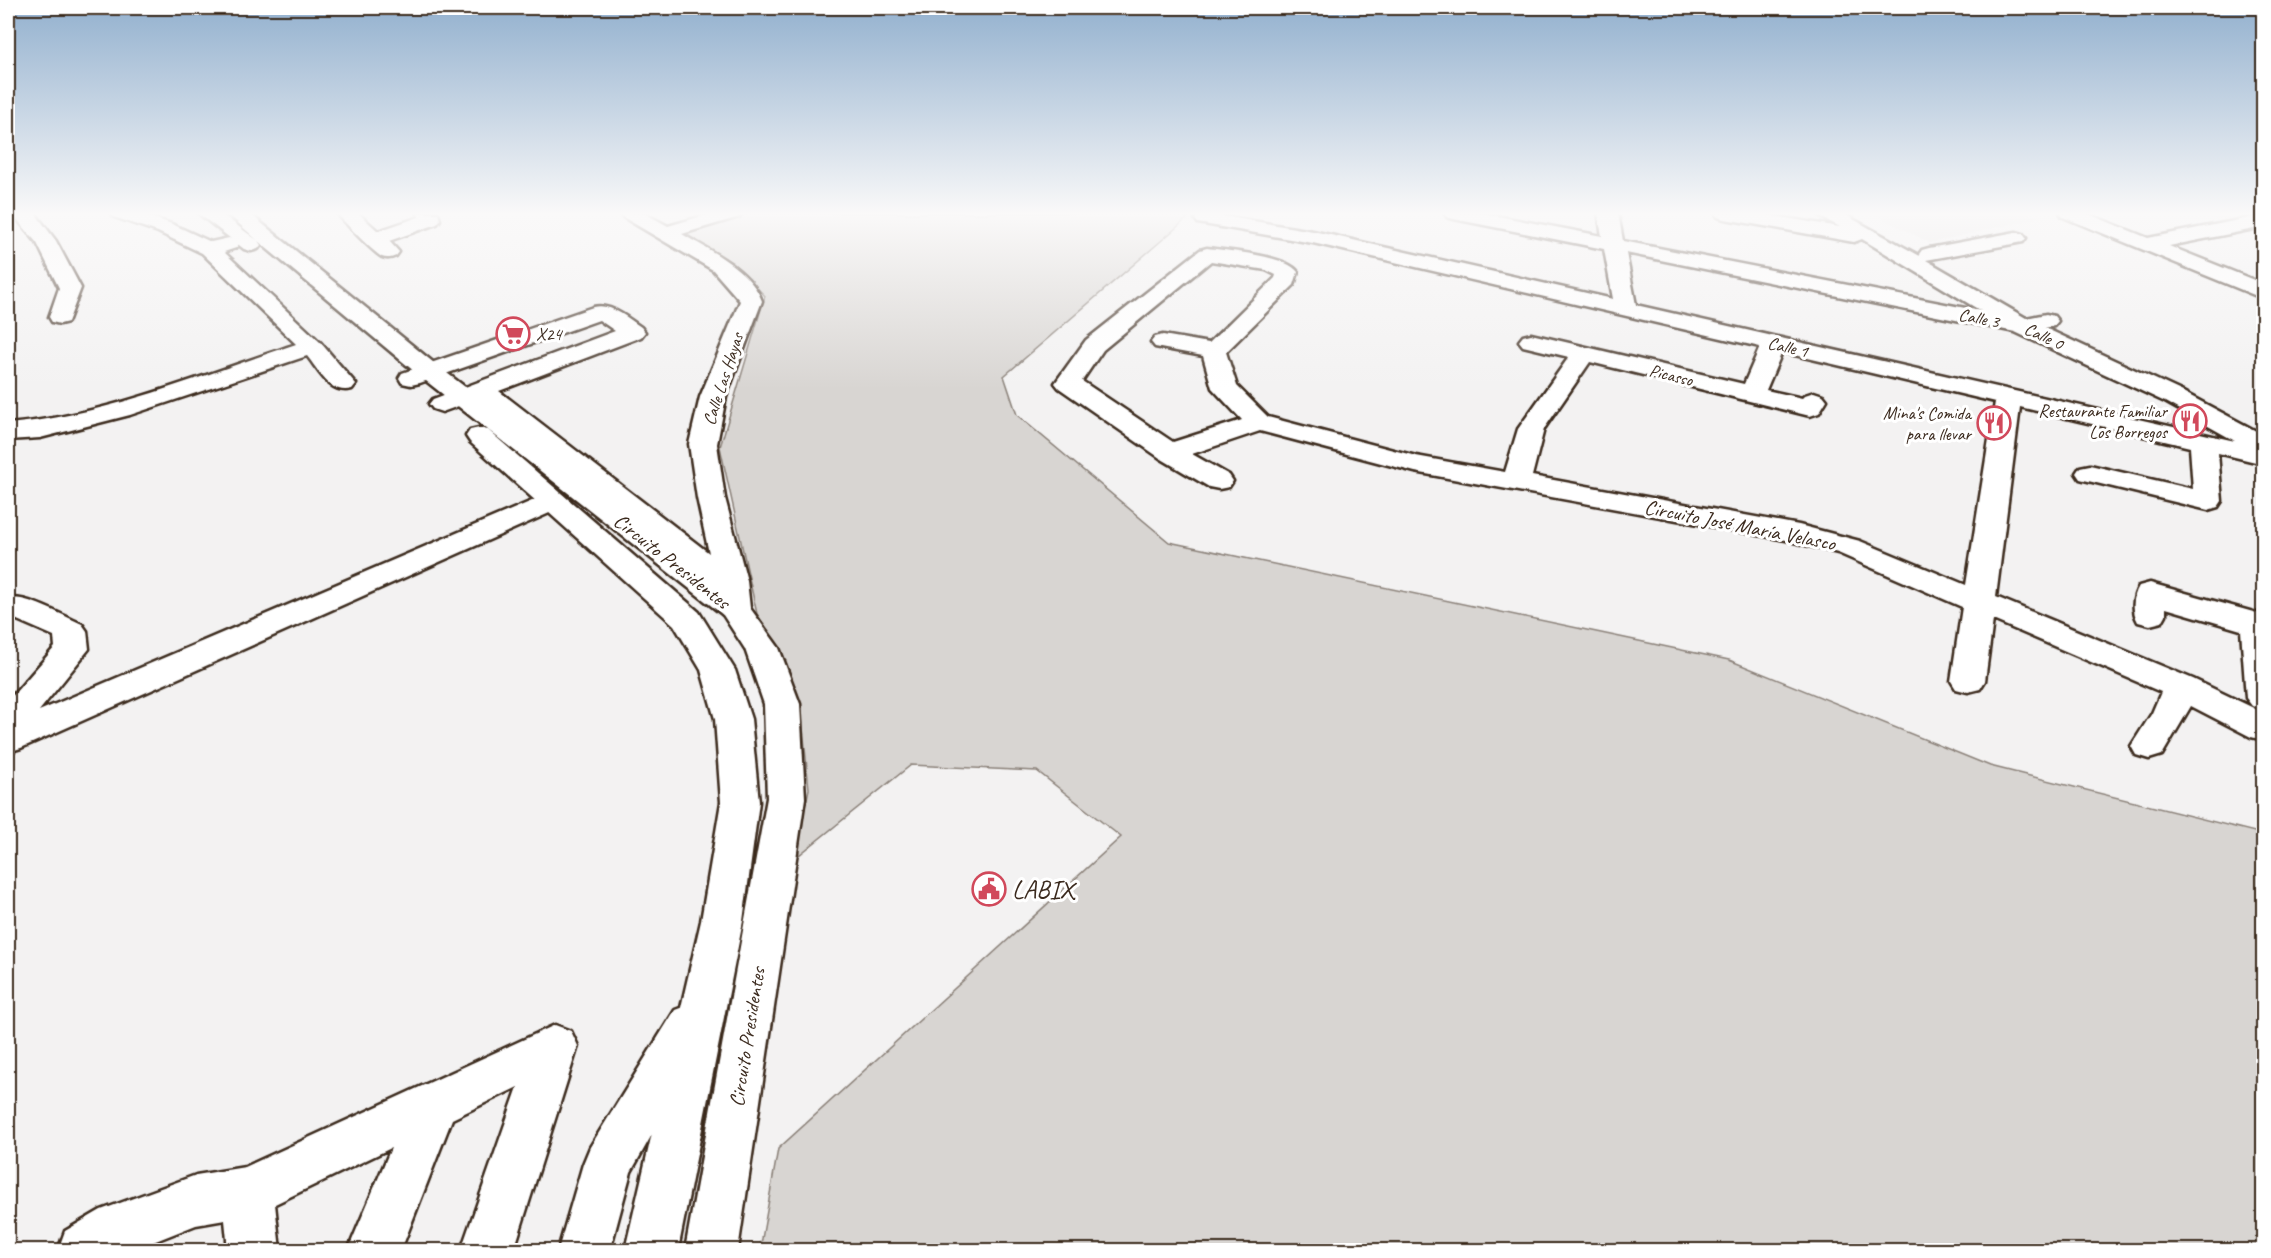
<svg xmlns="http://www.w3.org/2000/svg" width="2271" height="1258" font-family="Caveat,sans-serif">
<rect width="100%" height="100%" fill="#f3f2f2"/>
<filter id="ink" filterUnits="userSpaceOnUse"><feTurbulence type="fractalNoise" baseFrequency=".0167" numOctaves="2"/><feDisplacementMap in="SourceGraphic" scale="12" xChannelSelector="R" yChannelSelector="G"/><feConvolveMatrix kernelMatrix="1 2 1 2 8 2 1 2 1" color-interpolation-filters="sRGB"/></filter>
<g filter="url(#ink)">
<path fill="#e6e3e2" d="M1872 213H2022L2042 217 1930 243Z
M2198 213H2263L2264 215 2224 223Z"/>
<path fill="#d8d5d2" stroke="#8a8078" stroke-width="1.5" d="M740 213H1174L1190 216 1004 376 1017 415 1169 542 1729 660 1990 766 2263 834V1250H760L778 1149 1121 837 1037 771 911 765 794 859 809 789 801 707 775 642 757 614 720 447 765 296 732 262 677 233Z"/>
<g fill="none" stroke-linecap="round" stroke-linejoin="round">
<defs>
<path id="minor" d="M15 213H35L56 241 81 288 68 322 60 324 52 322 49 317 59 288 37 243 17 219Z
M111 213H139L172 224 211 242 229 238 236 240 239 244 236 248 224 252 320 342 356 384 352 389C330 395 320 372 307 356L130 415 40 438 8 440V424C105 416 203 375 296 344L202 253 158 232 114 217Z
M337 213H358L378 231 419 217 418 213H438L440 220 437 224 389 241 399 252 396 256C392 258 387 259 382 257 373 252 344 222 337 213Z
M620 213H644L668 226 713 213H742L739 217 682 234C709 250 751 270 762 301L726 397 717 444 725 498 747 581 750 608 745 615 734 618 723 615 718 608 716 585 676 558 478 399 442 412 433 409 429 404 433 399 615 331 599 320 420 383 411 385 402 383 399 378 402 373 593 307C611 303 627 318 641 327L645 332 641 337 499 391 709 553 697 498 689 444 700 397 740 301 713 270 623 217Z
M1205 213 1313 231 1613 299 1604 249 1454 219 1447 217 1444 213H1482L1602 236 1598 213H1618L1623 241 1981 311 1862 239 1854 242 1725 219 1718 217 1715 213H1756L1840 227 1821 217 1818 213H1842L1920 256 1919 254 1922 250 1929 248 2016 232 2023 234 2026 238 2023 242 1926 260 2026 318 2046 314 2054 316 2058 321 2054 326 2045 328 2183 392 2258 432 2264 436V464L2218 453 2222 501 2218 507 2208 510 2080 479 2076 473 2080 467 2090 465 2193 489 2190 447 2020 407 1996 597 2193 679 2264 713V740L2251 737 2191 706 2162 755 2149 759 2136 755 2131 746 2152 713 2161 692 1993 620 1985 681 1980 689 1968 692 1956 689 1951 681 1962 607 1838 553 1786 540 1415 472 1260 431 1192 454 1229 475 1233 481 1229 487 1219 489 1209 487 1160 458 1059 388 1055 383 1086 340 1200 250 1207 248C1228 251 1286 255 1298 272L1294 285 1226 352 1237 386 1268 417 1416 456 1505 472 1518 429 1569 357 1523 346 1519 341 1523 336 1531 334 1744 384 1760 347 1313 243 1198 223 1195 219 1198 215ZM1626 253 2015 332 2165 402 2235 441 1636 305ZM1211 261 1266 270 1276 275 1275 278 1209 343 1163 335 1155 337 1151 342 1155 347 1203 356 1212 388 1242 420 1173 442 1082 381 1103 350ZM1782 352 1995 402 1966 585 1860 541 1799 525 1532 476 1544 429 1590 362 1810 416 1819 413 1827 400 1823 395 1814 392 1805 395 1802 398 1766 390Z
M2060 213H2086L2148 238 2264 215V227L2169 246 2264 284V299L2063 217Z
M553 492 563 495 567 501 563 507 21 748 8 752V701L55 647 54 636 8 616V599C25 594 64 616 82 624L87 631 89 649 39 711Z
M2150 583 2264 615V710L2252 706 2246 698 2241 630 2166 608V615L2162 622 2150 625 2138 622C2132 612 2132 597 2139 586Z
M691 1004 707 1010 714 1024 631 1172 610 1250H558L583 1164 590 1147 675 1010Z
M555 1025 571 1031 578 1046 514 1250H461L518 1087 452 1119 401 1250H348L391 1148 275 1204 280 1250H228L225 1220 196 1225 133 1250H58L65 1231 101 1210 196 1175 245 1167Z"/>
<path id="major" d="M198 213H220L257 240 227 213H249L439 367 745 601 779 648 800 704 805 798 738 1250H685L767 798 764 704 745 649 723 615 421 377 258 241 261 245 258 249 251 251 244 249Z
M479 428 488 430 699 612 735 670 751 719 759 802 743 921 678 1250H625L701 921 721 802 715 719 701 670 674 625 470 442 466 436 470 430Z"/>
</defs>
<use href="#minor" stroke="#3b2a1e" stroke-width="5"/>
<use href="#major" stroke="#3b2a1e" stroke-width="5"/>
<use href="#minor" fill="#fff" fill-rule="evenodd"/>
<use href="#major" fill="#fff" fill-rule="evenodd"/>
</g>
</g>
<linearGradient id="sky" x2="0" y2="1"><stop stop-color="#92b0ce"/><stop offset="0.55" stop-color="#faf9f9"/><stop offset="1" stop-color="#faf9f9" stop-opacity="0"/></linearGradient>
<rect width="2271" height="389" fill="url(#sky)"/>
<defs>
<symbol id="supermarket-ring" viewBox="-11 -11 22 22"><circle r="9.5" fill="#fff" stroke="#d1495b" stroke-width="1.5"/><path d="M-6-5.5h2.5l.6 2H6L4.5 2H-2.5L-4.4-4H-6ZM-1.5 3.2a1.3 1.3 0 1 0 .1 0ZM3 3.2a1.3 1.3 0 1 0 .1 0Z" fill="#d1495b"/></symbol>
<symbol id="restaurant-ring" viewBox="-11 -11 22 22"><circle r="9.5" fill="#fff" stroke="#d1495b" stroke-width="1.5"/><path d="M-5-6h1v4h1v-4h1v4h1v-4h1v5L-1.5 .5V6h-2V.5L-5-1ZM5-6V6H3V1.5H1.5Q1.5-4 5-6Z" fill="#d1495b"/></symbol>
<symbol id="civic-ring" viewBox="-11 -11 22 22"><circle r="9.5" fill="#fff" stroke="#d1495b" stroke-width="1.5"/><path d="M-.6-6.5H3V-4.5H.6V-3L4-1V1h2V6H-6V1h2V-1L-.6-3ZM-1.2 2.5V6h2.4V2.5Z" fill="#d1495b"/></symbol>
</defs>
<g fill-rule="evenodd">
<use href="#supermarket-ring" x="494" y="315" width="38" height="38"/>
<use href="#restaurant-ring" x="2171" y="402" width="38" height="38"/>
<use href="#restaurant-ring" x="1975" y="404" width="38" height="38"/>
<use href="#civic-ring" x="970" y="870" width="38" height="38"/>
</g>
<g text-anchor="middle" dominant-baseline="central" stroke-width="6" stroke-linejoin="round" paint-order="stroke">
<g font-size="18" fill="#3b2a1e" stroke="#fff">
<text transform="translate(1979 318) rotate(11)">Calle 3</text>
<text transform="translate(2044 336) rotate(25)">Calle 0</text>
<text transform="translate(1788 347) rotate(13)">Calle 1</text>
<text transform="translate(1671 375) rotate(14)">Picasso</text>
<text transform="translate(723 379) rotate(-72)">Calle Las Hayas</text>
</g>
<g font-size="18" fill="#3b2a1e" stroke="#fff" text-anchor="end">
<text x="536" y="334" text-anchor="start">X24</text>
<text x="2167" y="411">Restaurante Familiar<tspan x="2167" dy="21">Los Borregos</tspan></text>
<text x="1971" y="413">Mina's Comida<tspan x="1971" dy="21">para llevar</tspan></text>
</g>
<g font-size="21" fill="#3b2a1e" stroke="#fff">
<text transform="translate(1740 525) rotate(11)">Circuito José María Velasco</text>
<text transform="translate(672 561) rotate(38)">Circuito Presidentes</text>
<text transform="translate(747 1037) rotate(-81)">Circuito Presidentes</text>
</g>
<g font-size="26" fill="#3b2a1e" stroke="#fff" text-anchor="start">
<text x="1012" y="889">LABIX</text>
</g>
</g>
<rect width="2271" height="1258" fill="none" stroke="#fff" stroke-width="30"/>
<rect x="15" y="15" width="2241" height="1228" fill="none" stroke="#3b2a1e" stroke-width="2" filter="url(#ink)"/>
</svg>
